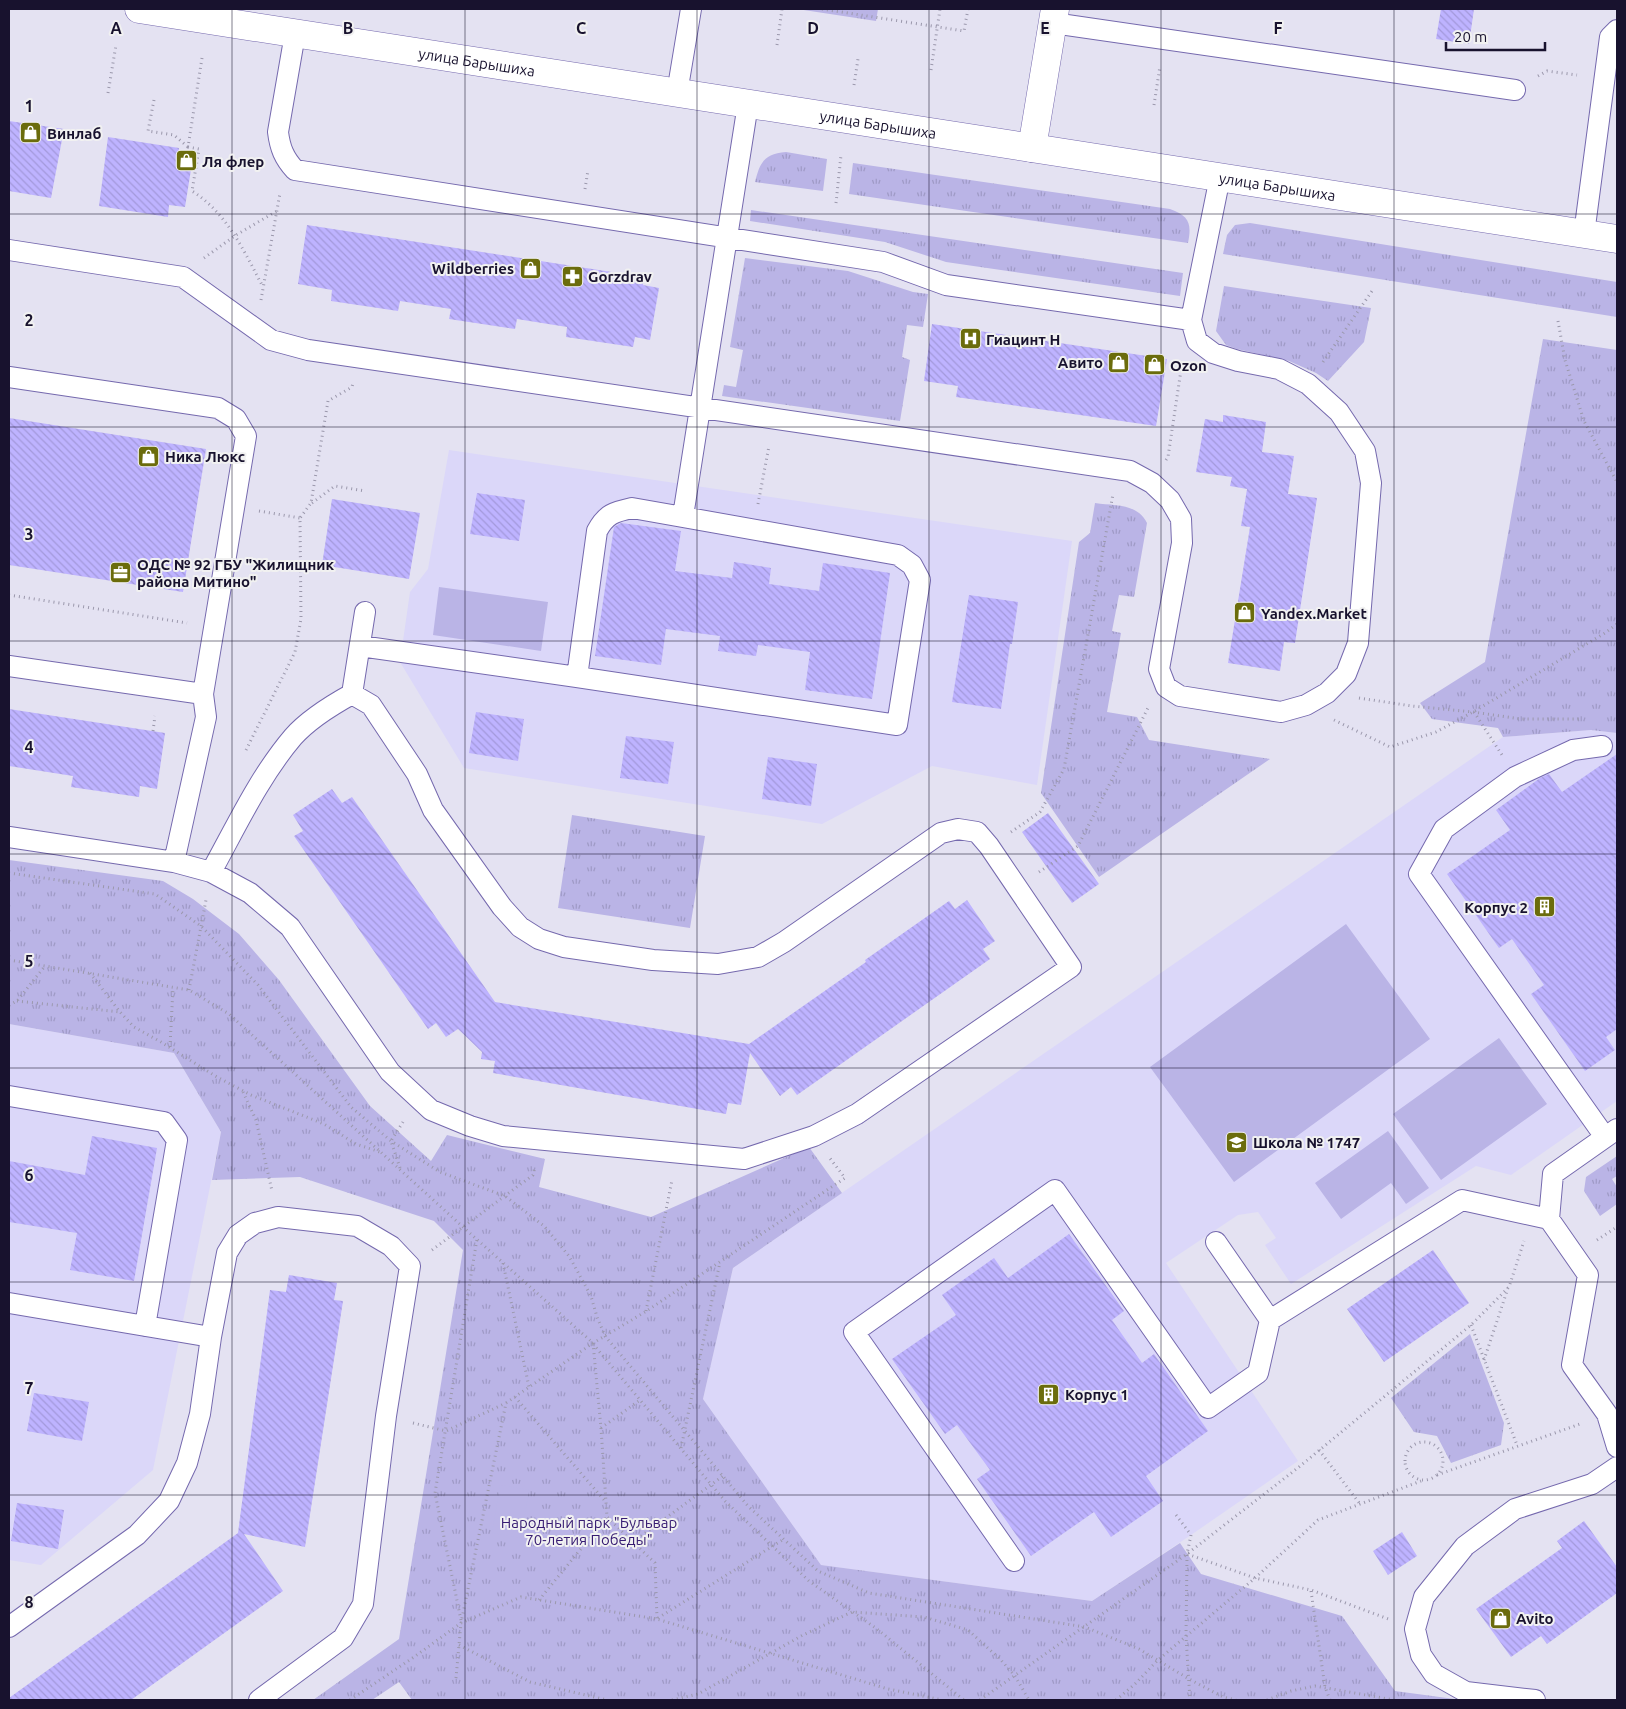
<svg xmlns="http://www.w3.org/2000/svg" width="1626" height="1709" font-family="Ubuntu,sans-serif">
<defs>
<pattern id="grass-tufts" width="24" height="20" patternUnits="userSpaceOnUse" patternTransform="scale(1.25)"><rect width="24" height="20" fill="#bab4e6"/><path d="M3 7l-1-3M5 7V3M7 7l1-3M15 17l-1-3M17 17v-4M19 17l1-3" fill="none" stroke="#9f9ac6"/></pattern>
<pattern id="building-back-hatch" width="6" height="6" patternUnits="userSpaceOnUse" patternTransform="scale(1.25)"><rect width="6" height="6" fill="#beb3ff"/><path d="M-1 5l2 2M0 0l6 6M5-1l2 2" fill="none" stroke="#a399db"/></pattern>
</defs>
<rect width="100%" height="100%" fill="#e4e2f2"/>
<path fill="#dbd7f9" d="M449 450 1072 541 1037 785 932 766 822 824 464 768 400 662 410 592 428 569Z
M1591 730 1617 733V1101L1511 1175 1476 1166 1291 1284 1265 1245 1276 1238 1258 1212 1238 1215 1166 1263 1298 1461 1191 1535 1092 1601 821 1565 703 1399 733 1268 1503 737Z
M9 1024 174 1053 221 1132 153 1470 41 1565 9 1560Z"/>
<path fill="url(#grass-tufts)" d="M797 9H878L876 21Z
M786 152 827 159 823 191 755 182C760 162 764 154 786 152Z
M853 163 1170 209C1189 216 1192 223 1188 243L849 194Z
M751 210 1183 273 1180 296 946 262 885 242 750 221Z
M1250 223 1617 282V317L1223 254 1227 235 1235 225Z
M745 258 848 271 913 292 928 294 923 327 907 325 902 357 910 360 900 421 722 396 724 385 736 387 743 350 730 347Z
M1224 286 1371 308 1364 342 1328 381 1316 373 1289 361 1237 349 1226 345 1216 331Z
M1543 339 1617 350V733L1591 730 1503 737 1498 728 1432 719 1420 703 1485 662Z
M1095 503C1115 506 1137 503 1147 523L1134 597 1119 595 1112 631 1121 633 1107 712 1137 717 1149 740 1270 759 1099 877 1041 793 1079 542 1090 533Z
M572 815 705 836 690 928 558 908Z
M9 860 163 881 193 899 239 934 279 980 370 1106 431 1161 447 1135 545 1159 539 1187 651 1217 809 1147 842 1193 733 1268 703 1399 821 1565 1092 1601 1180 1543 1201 1574 1342 1616 1395 1691 1462 1700H412L399 1682 372 1700H313L399 1639 463 1250 434 1221 300 1177 212 1180 221 1132 174 1053 9 1024Z
M1617 1156V1176L1612 1179 1617 1187V1204L1600 1216 1584 1191 1586 1177Z
M1470 1334 1504 1423 1501 1445 1451 1463 1437 1436 1414 1432 1391 1398Z"/>
<path fill="#bab4e6" d="M439 587 548 602 541 651 433 635Z
M1346 924 1430 1039 1234 1182 1150 1067Z
M1499 1038 1547 1104 1441 1180 1393 1114Z
M1388 1131 1429 1188 1406 1204 1391 1183 1341 1219 1315 1183Z
M500 1485 529 1490 521 1538 492 1533Z"/>
<path fill="url(#building-back-hatch)" d="M1441 9H1474L1469 44 1436 39Z
M9 121 64 129 51 198 9 191Z
M108 137 179 148 178 154 193 157 185 207 169 205 168 217 99 206Z
M307 225 644 277 643 285 659 288 650 340 635 337 633 347 566 337 567 327 517 319 515 329 449 319 451 309 400 301 398 311 331 301 332 290 298 284Z
M932 324 1167 359 1156 426 956 397 958 386 924 381Z
M1223 415 1266 422 1262 452 1294 456 1288 494 1317 498 1295 643 1284 642 1280 671 1228 663 1250 527 1241 526 1247 489 1230 486 1232 477 1196 472 1205 419 1223 422Z
M9 418 206 449 183 592 9 565Z
M477 493 525 500 519 541 470 534Z
M332 499 420 513 409 579 322 565Z
M621 523 681 531 675 571 732 578 734 562 771 568 769 584 819 591 823 563 890 573 872 699 805 690 810 652 758 645 756 656 718 651 720 636 666 629 661 665 595 656 614 527Z
M969 595 1018 602 1012 644H1010L1001 709 952 702Z
M9 709 165 733 157 789 140 786 139 797 71 787 73 776 9 766Z
M476 712 524 719 518 761 469 753Z
M626 736 674 742 668 784 620 778Z
M1617 754V1029L1606 1037 1615 1050 1585 1071 1531 994 1544 985 1512 939 1499 948 1447 874 1510 830 1496 810 1540 778 1549 774 1562 792Z
M768 757 817 764 811 806 762 799Z
M332 789 342 803 352 797 495 1002 749 1044 866 962 865 960 949 901 955 909 967 900 995 941 983 949 990 959 797 1095 791 1087 780 1096 750 1053 741 1105 728 1103 726 1114 493 1073 495 1061 481 1059 482 1052 458 1029 446 1037 436 1023 428 1029 294 836 303 831 293 815Z
M1048 813 1099 884 1072 903 1022 832Z
M92 1136 157 1148 134 1281 70 1270 77 1233 9 1222V1161L85 1175Z
M1069 1234 1124 1311 1112 1320 1142 1363 1154 1354 1208 1431 1146 1476 1163 1501 1111 1537 1094 1512 1031 1556 977 1479 990 1470 957 1425 945 1434 892 1359 956 1315 942 1295 994 1258 1008 1278Z
M1433 1250 1469 1303 1384 1362 1347 1309Z
M289 1275 337 1283 334 1300 343 1301 305 1547 244 1534 283 1591 131 1700H9V1698L238 1533 270 1290 286 1292Z
M34 1393 89 1402 82 1441 27 1431Z
M17 1503 64 1510 58 1549 11 1541Z
M1584 1521 1617 1567V1593L1547 1644 1541 1636 1511 1657 1476 1609 1562 1548 1557 1541Z
M1402 1532 1417 1556 1388 1575 1373 1551Z"/>
<g fill="none" stroke-linecap="round" stroke-linejoin="round">
<defs>
<path id="lane" d="M1053 23 1515 90
M295 34 278 132C280 148 284 158 295 170L883 262 946 285 1191 320
M677 93 691 9
M1584 234 1610 37 1617 30
M9 250 183 277 271 340 308 350 1130 471 1152 483 1170 500 1181 519 1182 543 1159 669 1166 687 1180 696 1281 712 1306 705 1327 693 1346 674 1358 643 1371 483 1365 451 1339 412 1308 384 1279 369 1238 361 1213 353 1197 341 1191 320 1220 177
M9 377 218 408 236 419 246 436 203 694 206 717 174 862
M632 508 898 555 912 565 920 580 897 725 577 677 597 531C606 514 614 512 632 508Z
M683 516 748 104
M360 646 577 677
M9 666 203 694
M352 694 365 612
M1602 746 1573 750 1515 777 1444 829 1419 874 1605 1137
M9 837 174 862 211 872 250 893 290 927 390 1072 431 1110 470 1126 503 1136 744 1159 814 1136 857 1114 1071 967 989 846 977 832 958 829 941 833 784 942 758 957 718 964 653 960 564 947 539 939 520 927 502 907 433 810 417 774 371 705 352 694C332 705 308 720 293 737 259 777 236 827 211 872
M9 1096 164 1122 177 1140 145 1326
M1617 1129 1553 1174 1549 1219 1588 1275 1572 1365 1607 1414 1617 1447
M1216 1242 1270 1320 1462 1200 1549 1219
M9 1303 211 1337
M1014 1561 854 1332 1055 1190 1208 1408 1258 1373 1270 1320
M9 1627 137 1535 169 1501 187 1463 200 1414 211 1337 227 1253 238 1235 255 1223 278 1217 357 1226 391 1246 410 1266 386 1416 363 1604 343 1638 259 1700
M1535 1700 1466 1692 1434 1674 1421 1655 1415 1629 1424 1597 1465 1546 1515 1509 1592 1484 1617 1467"/>
<path id="street" d="M1032 148 1055 9"/>
<g id="secondary">
<path id="s1" d="M139 9 1617 239"/>
</g>
</defs>
<use href="#lane" stroke="#7569ae" stroke-width="22"/>
<use href="#street" stroke="#7569ae" stroke-width="29"/>
<use href="#secondary" stroke="#7569ae" stroke-width="29"/>
<path stroke="#9b98ac" stroke-width="3" stroke-dasharray="1 4" stroke-linecap="butt" d="M822 9 964 31 968 9
M777 45 782 9
M202 58 188 147 199 149 192 191C227 213 244 251 263 287
M931 70 940 9
M1538 76 1547 71 1577 75
M854 85 858 59
M108 93 116 45
M154 100 148 131 174 135 188 147
M1154 105 1160 66
M585 189 588 170
M836 203 841 155
M204 258 236 235 277 211
M261 300 280 193
M1558 321 1565 360 1584 421 1617 482
M1323 362 1372 291
M1166 460 1168 457 1181 370 1184 364
M312 503 335 486 365 491
M758 504 769 446
M259 511 300 518
M9 595 187 623
M1359 698 1412 706 1473 712 1521 719H1582
M1474 712 1502 755
M1334 720 1390 747 1436 732 1473 712 1605 633 1617 624
M153 731 155 716
M246 750 295 652 301 619 300 518 311 503 328 401 352 387 353 383
M1011 832 1040 812 1064 769 1113 494
M1039 872 1078 846 1149 706
M9 873 155 894 201 926 258 985 351 1107 391 1141 440 1172 505 1196 544 1226 569 1256 591 1296 597 1317 605 1336 748 1506 818 1571 869 1593 1085 1627 1139 1649 1189 1679 1223 1697 1236 1700
M9 960 189 990 229 1014 463 1227 593 1343 601 1428 607 1517 655 1563 657 1619
M90 973 120 1012 134 1027 161 1042 217 1077 251 1095 324 1124 356 1144 380 1152
M189 990 206 900
M17 1001 120 1012
M9 1005 17 1001 45 966
M170 1047 173 988
M243 1092 256 1120 272 1191
M400 1168 391 1141 403 1122
M1597 1240 1617 1227
M432 1250 533 1175 535 1167
M503 1263 529 1387
M646 1311 672 1180
M1471 1325 1517 1445
M593 1344 725 1501 809 1581 877 1629 964 1700
M1484 1360 1508 1288
M515 1397 605 1501
M413 1423 446 1431 506 1403
M601 1428 640 1400
M1405 1461a19 19 0 1 1 38 0a19 19 0 1 1-38 0Z
M681 1448 720 1262
M1319 1450 1360 1504
M1437 1475 1580 1424
M1176 1515 1191 1535 1187 1554 1255 1578 1311 1590 1391 1620
M633 1542 723 1476
M1187 1555 1186 1637 1190 1700
M1311 1591 1325 1687 1330 1700
M539 1600 607 1517
M658 1618 784 1539
M461 1620 435 1493 477 1239
M459 1645 530 1682 607 1700
M456 1678 461 1623 506 1403 593 1343 645 1312 845 1178 829 1157
M350 1700 414 1657 461 1623 521 1597 657 1619 888 1689 942 1700
M672 1700 698 1694 803 1635 852 1612 924 1617 968 1630 1000 1659 1015 1676 1029 1700
M980 1700 1187 1554 1299 1467 1471 1325 1509 1287 1524 1241
M1116 1700 1135 1684 1158 1660 1255 1578 1318 1520 1421 1481
M1267 1700 1291 1691 1315 1686 1394 1700"/>
<use href="#lane" stroke="#fff" stroke-width="20"/>
<use href="#street" stroke="#fff" stroke-width="28"/>
<use href="#secondary" stroke="#fff" stroke-width="28"/>
</g>
<path fill="none" stroke="#18122e" stroke-width="1" stroke-opacity="0.55" d="M232 9V1700M465 9V1700M697 9V1700M929 9V1700M1161 9V1700M1394 9V1700M9 214H1617M9 427H1617M9 641H1617M9 854H1617M9 1068H1617M9 1282H1617M9 1495H1617"/>
<defs>
<symbol id="shop-square" viewBox="-11 -11 22 22"><rect x="-9" y="-9" width="18" height="18" rx="4" fill="#6b6c0c" stroke="#f1f1f1"/><path d="M-5-2.5h2.3a2.7 3.5 0 0 1 5.4 0H5L5.5 6h-11ZM-1.5-2.5h3a1.5 2.3 0 0 0-3 0Z" fill="#fff"/></symbol>
<symbol id="pharmacy-square" viewBox="-11 -11 22 22"><rect x="-9" y="-9" width="18" height="18" rx="4" fill="#6b6c0c" stroke="#f1f1f1"/><path d="M-2-6h4v4h4v4h-4v4h-4v-4h-4v-4h4Z" fill="#fff"/></symbol>
<symbol id="hospital-square" viewBox="-11 -11 22 22"><rect x="-9" y="-9" width="18" height="18" rx="4" fill="#6b6c0c" stroke="#f1f1f1"/><path d="M-5-5h3v3.5h4V-5h3V5h-3V1.5h-4V5h-3Z" fill="#fff"/></symbol>
<symbol id="office-square" viewBox="-11 -11 22 22"><rect x="-9" y="-9" width="18" height="18" rx="4" fill="#6b6c0c" stroke="#f1f1f1"/><path d="M-6-3h4V-5.5h4V-3h4V5H-6ZM-1-4.5V-3h2v-1.5ZM-6 0V1H6V0Z" fill="#fff"/></symbol>
<symbol id="building-square" viewBox="-11 -11 22 22"><rect x="-9" y="-9" width="18" height="18" rx="4" fill="#6b6c0c" stroke="#f1f1f1"/><path d="M-4-6H4V6H1V3H-1V6H-4ZM-2.5-4.3h1.7v1.8h-1.7ZM.8-4.3h1.7v1.8H.8ZM-2.5-1h1.7V.8h-1.7ZM.8-1h1.7V.8H.8Z" fill="#fff"/></symbol>
<symbol id="school-square" viewBox="-11 -11 22 22"><rect x="-9" y="-9" width="18" height="18" rx="4" fill="#6b6c0c" stroke="#f1f1f1"/><path d="M0-5L7-2L0 1L-7-2ZM-4 1L0 2.5L4 1V4Q0 6-4 4Z" fill="#fff"/></symbol>
</defs>
<g fill-rule="evenodd">
<use href="#shop-square" x="18" y="120" width="25" height="25"/>
<use href="#shop-square" x="174" y="148" width="25" height="25"/>
<use href="#shop-square" x="518" y="256" width="25" height="25"/>
<use href="#pharmacy-square" x="560" y="264" width="25" height="25"/>
<use href="#hospital-square" x="958" y="326" width="25" height="25"/>
<use href="#shop-square" x="1106" y="350" width="25" height="25"/>
<use href="#shop-square" x="1142" y="352" width="25" height="25"/>
<use href="#shop-square" x="136" y="444" width="25" height="25"/>
<use href="#office-square" x="108" y="560" width="25" height="25"/>
<use href="#shop-square" x="1232" y="600" width="25" height="25"/>
<use href="#building-square" x="1532" y="894" width="25" height="25"/>
<use href="#school-square" x="1224" y="1130" width="25" height="25"/>
<use href="#building-square" x="1036" y="1382" width="25" height="25"/>
<use href="#shop-square" x="1488" y="1606" width="25" height="25"/>
</g>
<g text-anchor="middle" dominant-baseline="central" stroke-width="4" stroke-linejoin="round" paint-order="stroke">
<g font-size="15" fill="#18122e" stroke="#f1f1f1">
<text stroke="none"><textPath href="#s1" startOffset="342">улица Барышиха</textPath></text>
<text stroke="none"><textPath href="#s1" startOffset="748">улица Барышиха</textPath></text>
<text stroke="none"><textPath href="#s1" startOffset="1152">улица Барышиха</textPath></text>
</g>
<g font-size="15" font-weight="bold" fill="#18122e" stroke="#f1f1f1" text-anchor="start">
<text x="47" y="133">Винлаб</text>
<text x="202" y="161">Ля флер</text>
<text x="514" y="268" text-anchor="end">Wildberries</text>
<text x="588" y="276">Gorzdrav</text>
<text x="986" y="339">Гиацинт Н</text>
<text x="1103" y="362" text-anchor="end">Авито</text>
<text x="1170" y="365">Ozon</text>
<text x="165" y="456">Ника Люкс</text>
<text x="137" y="564">ОДС № 92 ГБУ "Жилищник<tspan x="137" dy="17">района Митино"</tspan></text>
<text x="1261" y="613">Yandex.Market</text>
<text x="1528" y="907" text-anchor="end">Корпус 2</text>
<text x="1253" y="1142">Школа № 1747</text>
<text x="1065" y="1394">Корпус 1</text>
<text x="1516" y="1618">Avito</text>
</g>
<g font-size="15" fill="#361b72" stroke="#f1f1f1">
<text x="589" y="1522">Народный парк "Бульвар<tspan x="589" dy="17">70-летия Победы"</tspan></text>
</g>
</g>
<g font-size="16" text-anchor="middle" font-weight="bold" fill="#18122e" stroke="#f1f1f1" stroke-width="4" stroke-linejoin="round" paint-order="stroke">
<text x="116" y="34">A</text>
<text x="348" y="34">B</text>
<text x="581" y="34">C</text>
<text x="813" y="34">D</text>
<text x="1045" y="34">E</text>
<text x="1278" y="34">F</text>
<text x="29" y="112">1</text>
<text x="29" y="326">2</text>
<text x="29" y="540">3</text>
<text x="29" y="753">4</text>
<text x="29" y="967">5</text>
<text x="29" y="1181">6</text>
<text x="29" y="1394">7</text>
<text x="29" y="1608">8</text>
</g>
<rect width="1626" height="1709" fill="none" stroke="#18122e" stroke-width="20"/>
<path d="M1446 42v8h99v-8" fill="none" stroke="#18122e" stroke-width="2.5"/>
<text x="1454" y="42" font-size="15" fill="#18122e" stroke="#f1f1f1" stroke-width="4" paint-order="stroke">20 m</text>
</svg>
